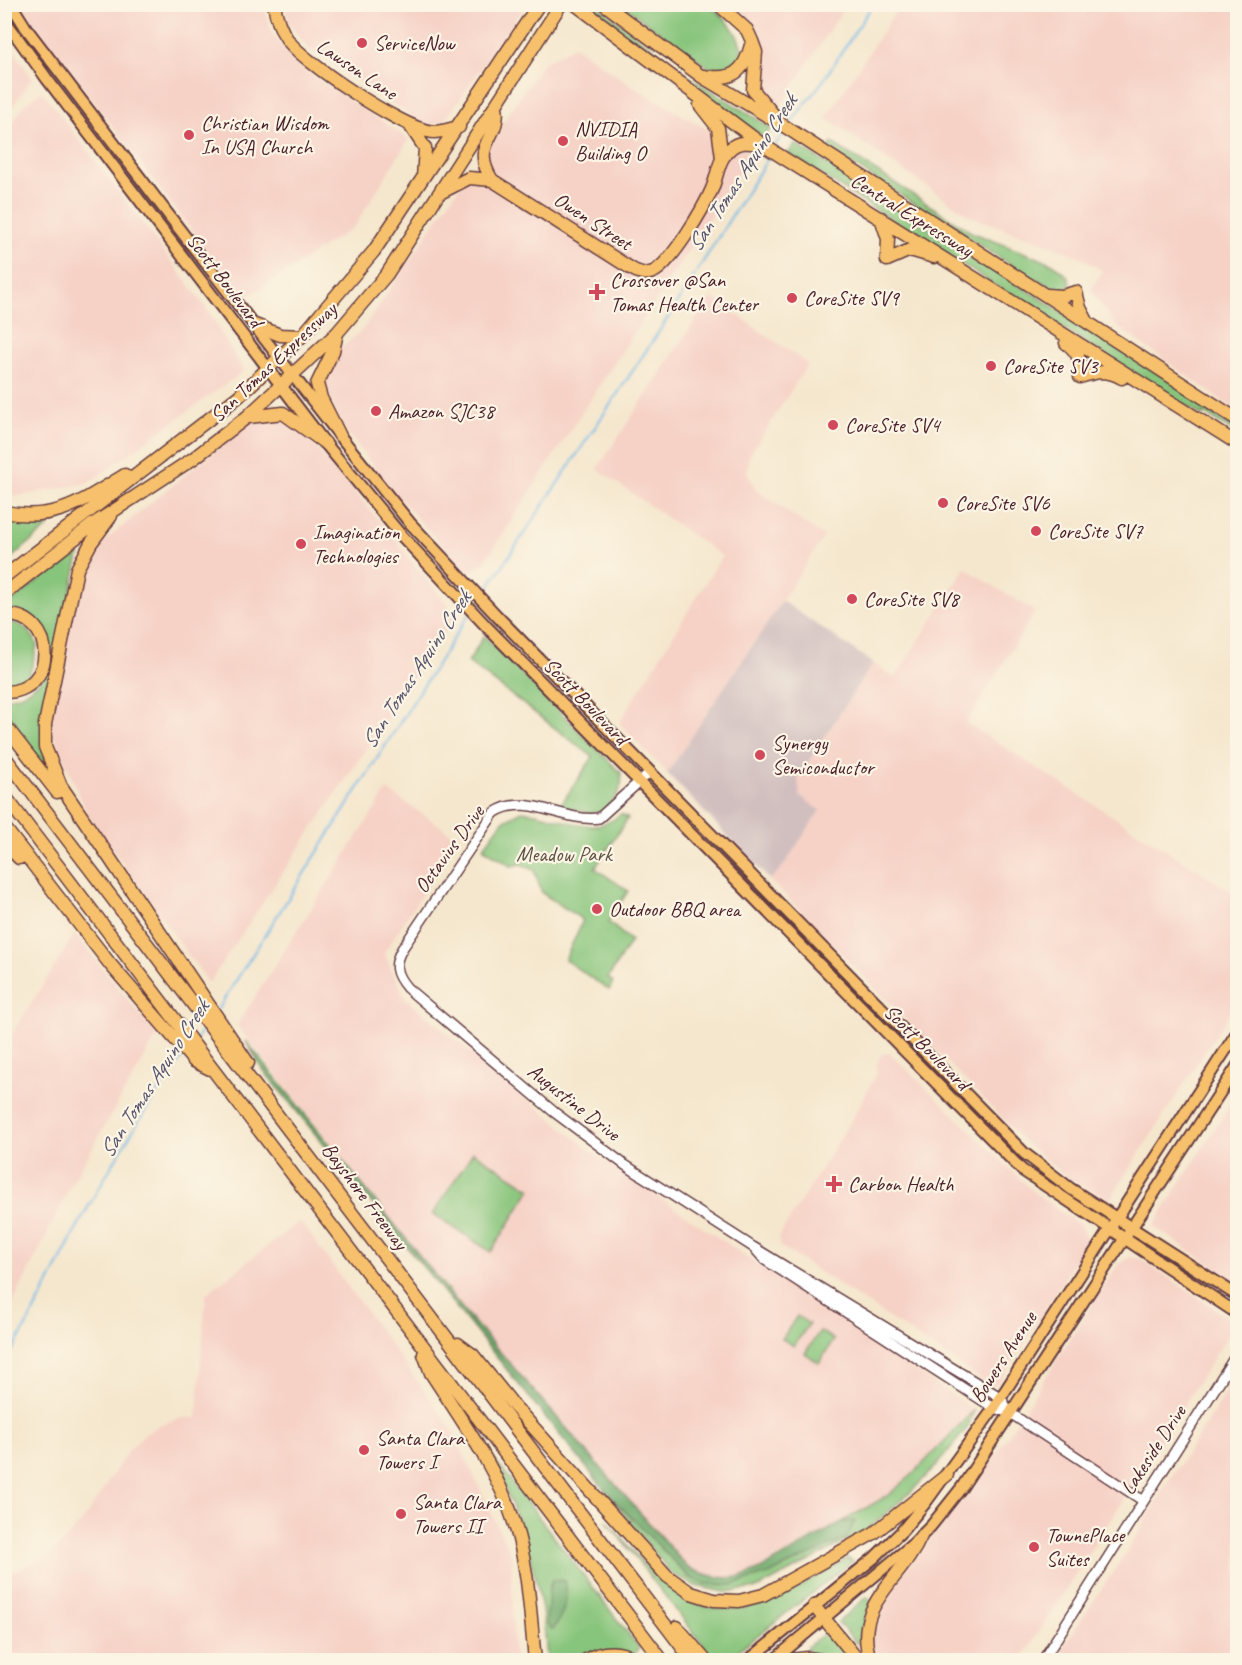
<svg xmlns="http://www.w3.org/2000/svg" width="1242" height="1665" font-family="Caveat,sans-serif">
<rect width="100%" height="100%" fill="#fcf5e5"/>
<filter id="ink" filterUnits="userSpaceOnUse"><feTurbulence type="fractalNoise" baseFrequency=".0167" numOctaves="2"/><feDisplacementMap in="SourceGraphic" scale="12" xChannelSelector="R" yChannelSelector="G"/><feConvolveMatrix kernelMatrix="1 2 1 2 8 2 1 2 1" color-interpolation-filters="sRGB"/></filter>
<filter id="wash" filterUnits="userSpaceOnUse"><feTurbulence type="fractalNoise" baseFrequency=".008" numOctaves="4" result="noise"/><feDisplacementMap in="SourceGraphic" scale="24" xChannelSelector="R" yChannelSelector="G"/><feGaussianBlur stdDeviation="1.35" result="paint"/><feColorMatrix in="noise" values="0 0 0 0 0 0 0 0 0 0 0 0 0 0 0 0 0 1.4 0 .05"/><feComposite in="paint" operator="in"/></filter>
<g filter="url(#wash)">
<rect width="100%" height="100%" fill="#f5e7cd"/>
<path fill="#f6d1c6" d="M20 5H264L271 33 299 67 409 139 354 227 244 299Z
M284 5H526L448 116 443 122 432 126 424 124 309 49 289 24Z
M731 5H846L780 106 760 89 764 51 761 35 751 20Z
M900 5H1237V411L1115 325 1091 290 1102 271 1077 255 970 216 826 118Z
M5 37 32 78 5 117Z
M574 46 640 91 751 154 485 561 467 573 390 488 344 428 316 371 363 329 543 63Z
M42 91 203 303 244 371 88 483 18 496 4 494 5 134 25 104Z
M711 297 808 364 749 456 747 472 756 490 824 537 667 773 619 723 722 556 597 469Z
M274 402 340 473 456 615 209 983 88 816 50 726 81 560Z
M965 568 1035 612 966 723 1237 895V1002L1110 1199 1070 1180 1027 1144 770 880 784 865 819 811 800 796 798 777 873 663 895 678Z
M387 790 458 838 384 953 406 999 592 1152 974 1410 912 1475 887 1496 760 1568 739 1577H713L688 1568 466 1313 237 1025Z
M75 934 157 1036 71 1185 5 1320V1045Z
M885 1053H890L1036 1194 1080 1225 1088 1240 1000 1382 992 1386 780 1246 778 1238 852 1119 877 1073 876 1067 880 1056Z
M1237 1094V1282L1153 1226Z
M300 1221 452 1429 511 1555 514 1660H5V1575L41 1560 61 1545 84 1519 128 1451 144 1434 161 1424 182 1418H197L206 1294Z
M1130 1257 1141 1259 1236 1323 1021 1660H874L871 1654V1620L896 1581 980 1479 1119 1263Z
M1237 1376V1660H1054L1137 1536 1164 1488Z"/>
<path fill="#d1bfbf" d="M782 601 873 663 798 777 800 796 820 810 784 865 770 880 667 773Z"/>
<path fill="#88c57c" stroke="#697254" stroke-width="1.5" d="M588 5H596L696 81 771 128 764 138 587 8Z
M622 5C637 5 697 1 706 5 734 16 768 79 714 71Z
M832 143 971 232 1053 264 1068 277 1070 283 1068 289 1060 291 1024 273 828 149Z
M795 144 1203 401 1201 406 1237 429V434L1204 413 1202 416 788 154Z
M5 518 44 521 48 527 5 563Z
M74 552 79 556 58 648 51 650C47 619 27 614 5 607Z
M4 621C21 623 31 629 37 645 33 664 31 689 5 684Z
M484 636 621 773C624 791 614 799 602 812L590 813 560 806 593 757 468 662Z
M46 673 50 674 47 761 42 765C27 745 5 723 4 698 21 698 38 686 46 673Z
M522 811C558 813 590 841 621 814L628 818 595 868 628 891 608 922 631 941 608 978 613 982 609 990 565 960 583 920 542 893 534 870 521 864 511 866 483 848 503 821Z
M473 1152 531 1189 491 1252 433 1214Z
M797 1316 809 1324 794 1346 782 1339Z
M820 1331 834 1340 819 1363 805 1353Z
M974 1410 968 1427 936 1466 910 1493 867 1530 759 1588 725 1592 696 1586 671 1573 603 1488 689 1577 732 1585 855 1521 842 1522 887 1496 912 1475Z
M495 1460 639 1648 634 1654H584L578 1660H547C544 1588 524 1526 492 1461Z
M606 1520C623 1539 656 1580 676 1593 739 1633 793 1590 848 1558L853 1561 726 1660H715Z
M867 1597 872 1601 857 1644 838 1622Z
M828 1631 851 1660 839 1658 834 1660 809 1652 807 1647Z"/>
<path fill="#6eaa6c" stroke="#5c644c" stroke-width="1.5" d="M246 1041 466 1313 688 1568C704 1574 721 1580 739 1577 763 1572 818 1535 842 1522L855 1521 847 1538 772 1573 732 1585 705 1584 689 1577 603 1488 260 1066Z
M553 1580 565 1581C569 1600 563 1615 553 1630 542 1624 547 1619 548 1608 549 1596 546 1591 553 1580Z"/>
<g fill="none" stroke-linecap="round" stroke-linejoin="round">
<path stroke="#6eb7e7" stroke-width="2" d="M789 125 823 81 873 4
M774 147 784 132
M483 595 662 327 770 155
M218 1009 469 614
M195 1041 206 1026
M4 1364C33 1318 55 1270 80 1222 111 1165 145 1108 184 1055"/>
</g>
</g>
<g filter="url(#ink)">
<g fill="none" stroke-linecap="round" stroke-linejoin="round">
<defs>
<path id="minor" d="M650 772 599 818C563 823 527 791 494 813L402 949C393 965 395 974 407 988L554 1112 625 1165 753 1247 1000 1397 1010 1413
M757 1251 765 1260 994 1408 1010 1413 1142 1500
M1043 1660 1238 1352"/>
<path id="major" d="M11 4 26 28 190 243 340 436 410 523 497 616 1024 1153 1071 1189 1238 1296
M4 19 47 79 325 443 400 534 487 627 1022 1170 1238 1314
M749 1660 874 1558 902 1531 926 1502 994 1408 1238 1031
M774 1660 914 1543 931 1526 962 1487 1238 1065"/>
<path id="highway" d="M274 4C276 17 280 29 287 39 302 62 400 126 428 131 438 134 448 129 459 127
M575 4 763 145 1238 444
M604 4 701 76 781 124 1238 420
M718 4 747 30 752 41 756 52 753 90 773 114
M703 76C732 81 744 73 751 45
M700 105 718 128 722 158
M411 127 425 148 423 178
M492 180C469 143 502 138 496 107
M442 192 469 178 492 180 627 266C635 271 643 276 653 272 671 264 704 208 712 189 718 175 718 158 731 148 739 140 752 143 762 144
M881 218 888 239 887 260
M887 260 910 250 934 257
M1047 295 1062 296 1076 292 1080 308 1088 323
M255 325 280 335 302 336
M337 333 333 351 317 384 321 398 340 436
M1066 343C1080 353 1080 361 1080 377 1095 372 1107 369 1122 378
M249 417 283 413 325 443
M4 512C57 522 82 501 125 475
M111 516 91 543 77 569 45 724V747L61 786 248 1063
M4 577 239 396 302 336 374 251 539 4
M4 594 92 525 194 458 247 417 337 333 387 274 561 4
M4 615C58 613 58 693 4 692
M4 724 57 792
M4 756 692 1660
M4 795 662 1660
M4 827 110 964 194 1061 210 1069
M4 842 19 858
M458 1344 473 1355 515 1407 667 1576 691 1593 714 1600 739 1601 763 1595 874 1533 947 1475
M424 1354 431 1373C462 1421 498 1470 515 1525 529 1569 530 1615 535 1660
M814 1606 858 1660
M677 1627 705 1660
M586 1660C602 1650 620 1650 637 1660
M791 1660 808 1658 820 1660
M870 1660C852 1603 901 1582 921 1536"/>
</defs>
<use href="#minor" stroke="#643d43" stroke-width="12"/>
<use href="#major" stroke="#643d43" stroke-width="14"/>
<use href="#highway" stroke="#643d43" stroke-width="15"/>
<use href="#minor" stroke="#fff" stroke-width="9"/>
<use href="#major" stroke="#f7c06c" stroke-width="10"/>
<use href="#highway" stroke="#f7c06c" stroke-width="12"/>
</g>
</g>
<g fill="#d1495b" stroke="#fcf5e5" stroke-width="2">
<circle cx="362" cy="43" r="6"/>
<circle cx="189" cy="135" r="6"/>
<circle cx="563" cy="141" r="6"/>
<path d="M594 283h6v6h6v6h-6v6h-6v-6h-6v-6h6z"/>
<circle cx="792" cy="298" r="6"/>
<circle cx="991" cy="366" r="6"/>
<circle cx="376" cy="411" r="6"/>
<circle cx="833" cy="425" r="6"/>
<circle cx="943" cy="503" r="6"/>
<circle cx="1036" cy="531" r="6"/>
<circle cx="301" cy="544" r="6"/>
<circle cx="852" cy="599" r="6"/>
<circle cx="760" cy="755" r="6"/>
<circle cx="597" cy="909" r="6"/>
<path d="M831 1175h6v6h6v6h-6v6h-6v-6h-6v-6h6z"/>
<circle cx="364" cy="1450" r="6"/>
<circle cx="401" cy="1514" r="6"/>
<circle cx="1034" cy="1547" r="6"/>
</g>
<g text-anchor="middle" dominant-baseline="central" stroke-width="4.5" stroke-linejoin="round" paint-order="stroke">
<g font-size="21" fill="#4a1f2b" stroke="#fcf5e5" text-anchor="start">
<text x="374" y="43">ServiceNow</text>
<text x="201" y="123">Christian Wisdom<tspan x="201" dy="24">In USA Church</tspan></text>
<text x="575" y="129">NVIDIA<tspan x="575" dy="24">Building O</tspan></text>
<text x="610" y="280">Crossover @San<tspan x="610" dy="24">Tomas Health Center</tspan></text>
<text x="804" y="298">CoreSite SV9</text>
<text x="1003" y="366">CoreSite SV3</text>
<text x="388" y="411">Amazon SJC38</text>
<text x="845" y="425">CoreSite SV4</text>
<text x="955" y="503">CoreSite SV6</text>
<text x="1048" y="531">CoreSite SV7</text>
<text x="313" y="532">Imagination<tspan x="313" dy="24">Technologies</tspan></text>
<text x="864" y="599">CoreSite SV8</text>
<text x="772" y="743">Synergy<tspan x="772" dy="24">Semiconductor</tspan></text>
<text x="609" y="909">Outdoor BBQ area</text>
<text x="848" y="1184">Carbon Health</text>
<text x="376" y="1438">Santa Clara<tspan x="376" dy="24">Towers I</tspan></text>
<text x="413" y="1502">Santa Clara<tspan x="413" dy="24">Towers II</tspan></text>
<text x="1046" y="1535">TownePlace<tspan x="1046" dy="24">Suites</tspan></text>
</g>
<g font-size="21" fill="#4a1f2b" stroke="#fcf5e5">
<text transform="translate(357 69) rotate(34)">Lawson Lane</text>
<text transform="translate(912 215) rotate(32)">Central Expressway</text>
<text transform="translate(593 221) rotate(33)">Owen Street</text>
<text transform="translate(225 280) rotate(53)">Scott Boulevard</text>
<text transform="translate(273 362) rotate(-43)">San Tomas Expressway</text>
<text transform="translate(586 701) rotate(46)">Scott Boulevard</text>
<text transform="translate(449 849) rotate(-54)">Octavius Drive</text>
<text transform="translate(927 1047) rotate(45)">Scott Boulevard</text>
<text transform="translate(574 1102) rotate(38)">Augustine Drive</text>
<text transform="translate(365 1196) rotate(53)">Bayshore Freeway</text>
<text transform="translate(1003 1357) rotate(-57)">Bowers Avenue</text>
<text transform="translate(1153 1450) rotate(-57)">Lakeside Drive</text>
</g>
<g font-size="21" fill="#5d5143" stroke="#fcf5e5">
<text x="564" y="854">Meadow Park</text>
</g>
<g font-size="22" font-style="italic" fill="#57546d" stroke="#fcf5e5">
<text transform="translate(742 173) rotate(-57)">San Tomas Aquino Creek</text>
<text transform="translate(416 670) rotate(-57)">San Tomas Aquino Creek</text>
<text transform="translate(154 1079) rotate(-57)">San Tomas Aquino Creek</text>
</g>
</g>
<rect width="1242" height="1665" fill="none" stroke="#fcf5e5" stroke-width="24"/>
</svg>
